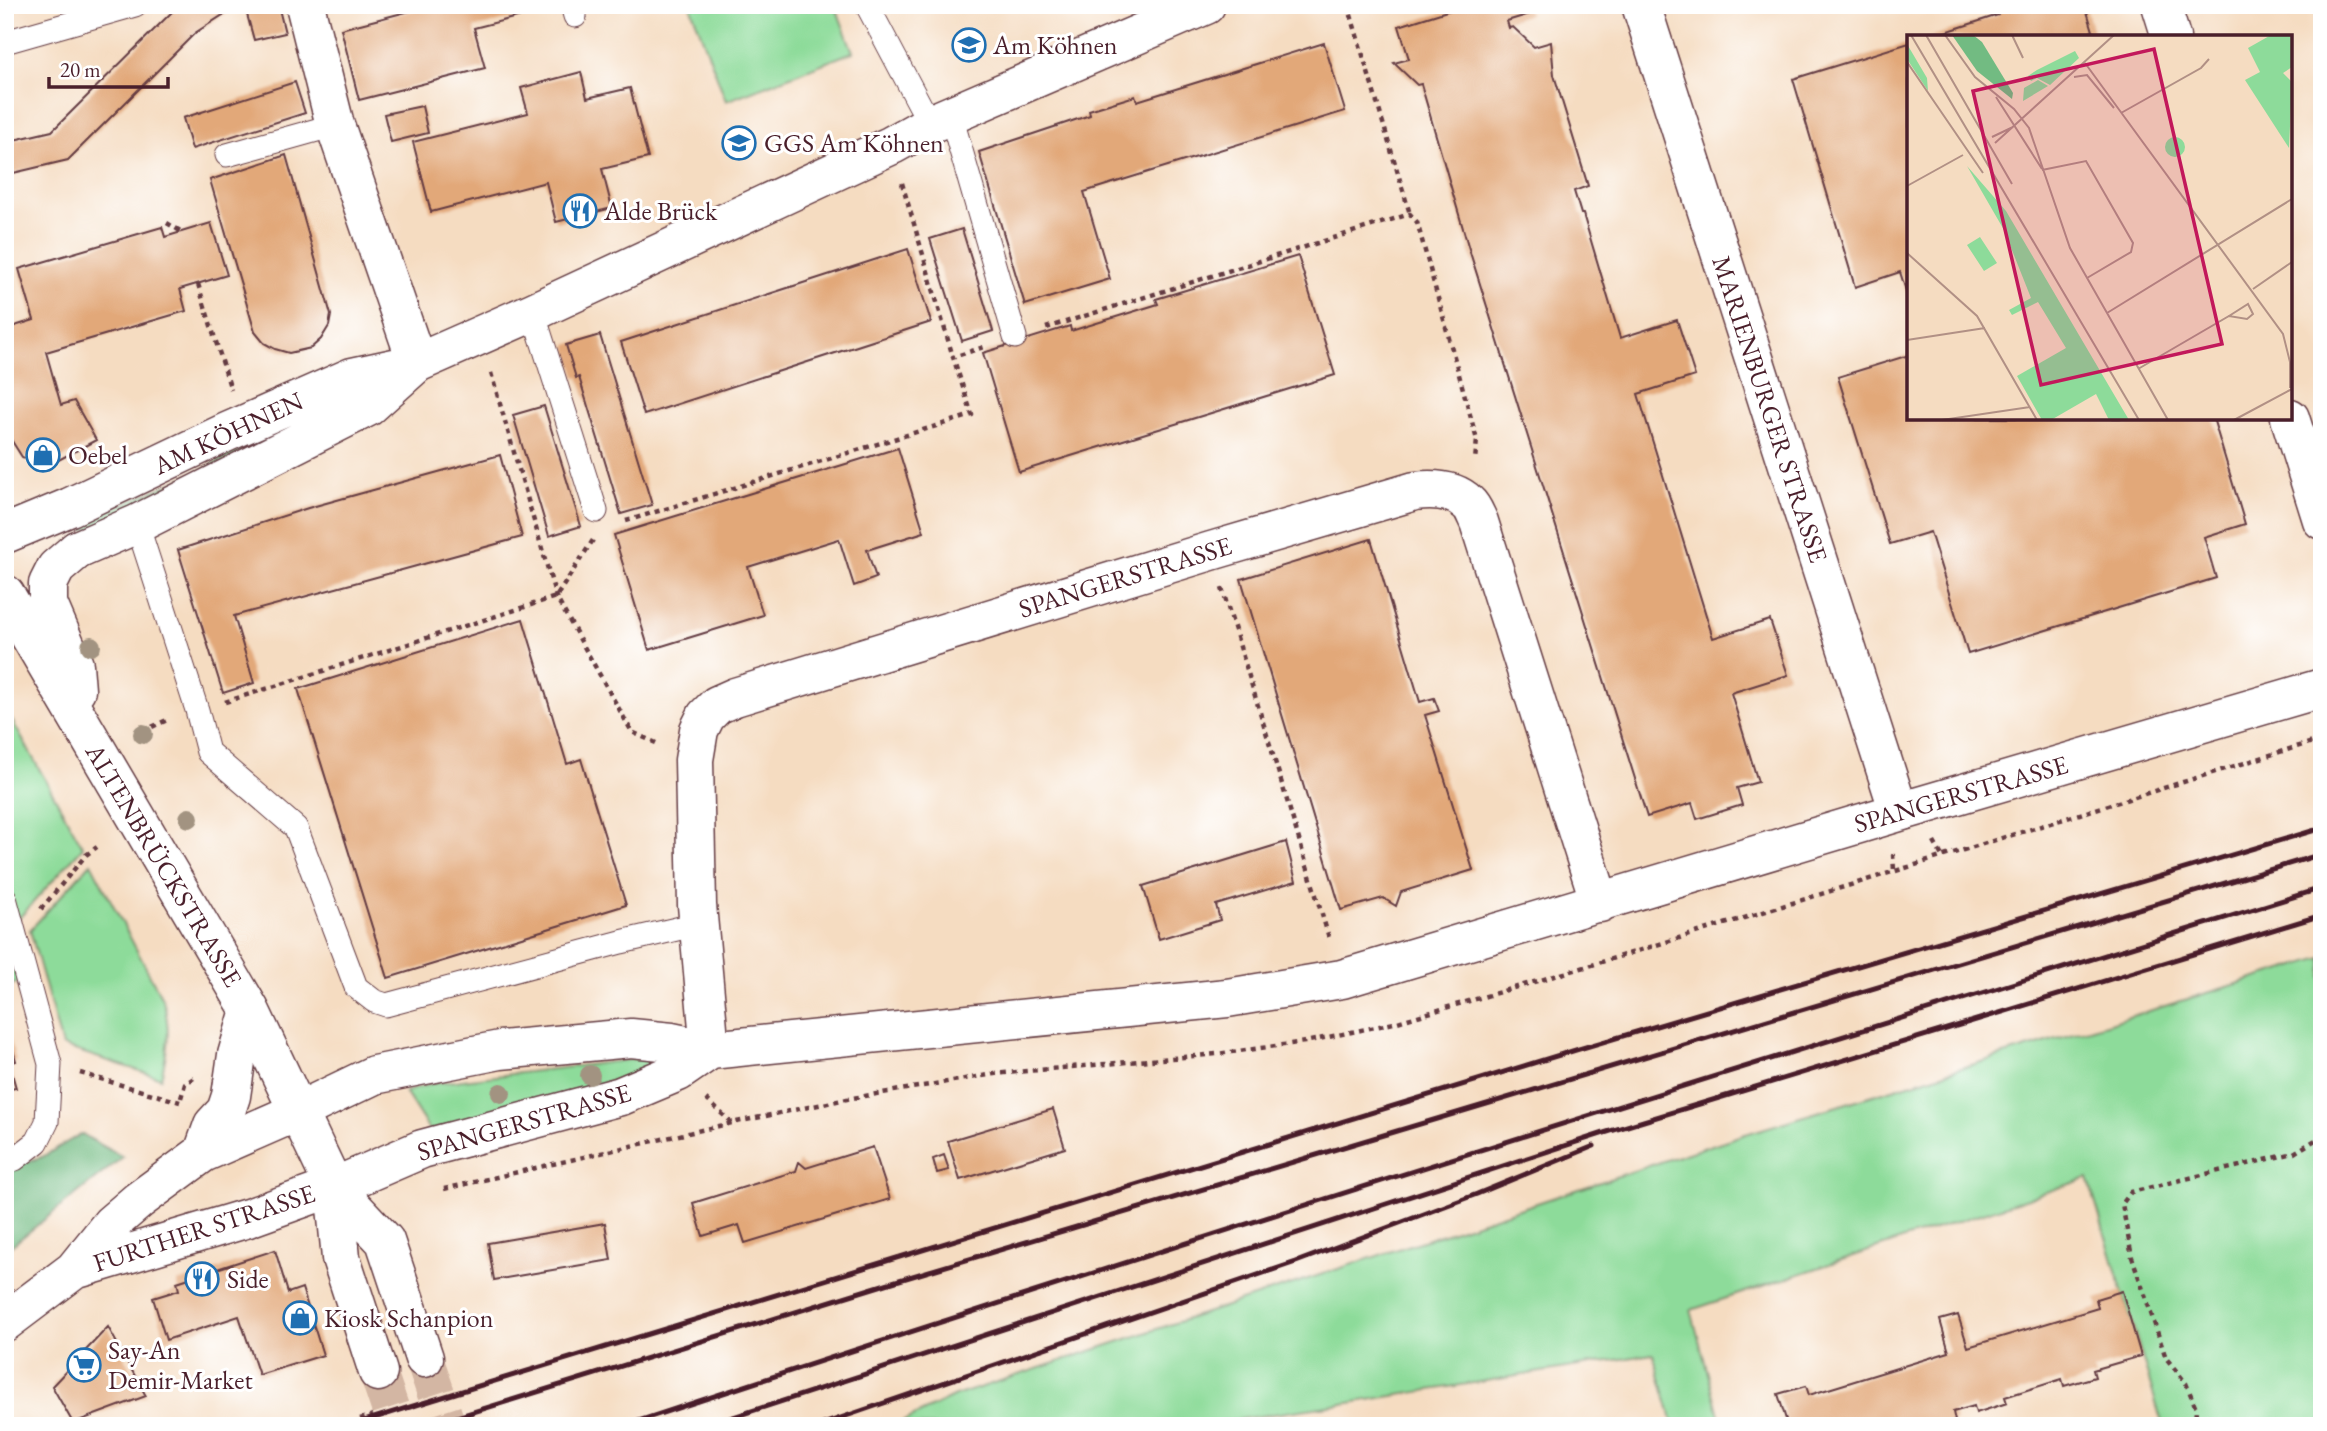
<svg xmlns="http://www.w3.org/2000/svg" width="2327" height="1431" font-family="'EB Garamond',serif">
<rect width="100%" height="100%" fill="#fff"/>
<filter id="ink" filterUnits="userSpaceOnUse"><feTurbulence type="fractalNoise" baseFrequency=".0143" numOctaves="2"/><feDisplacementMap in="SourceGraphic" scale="14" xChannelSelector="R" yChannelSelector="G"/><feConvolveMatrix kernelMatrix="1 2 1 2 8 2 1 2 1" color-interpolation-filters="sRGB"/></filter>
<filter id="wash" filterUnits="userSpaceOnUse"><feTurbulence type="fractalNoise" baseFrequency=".00686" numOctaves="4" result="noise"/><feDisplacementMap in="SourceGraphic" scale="28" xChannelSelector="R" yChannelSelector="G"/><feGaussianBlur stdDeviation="1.57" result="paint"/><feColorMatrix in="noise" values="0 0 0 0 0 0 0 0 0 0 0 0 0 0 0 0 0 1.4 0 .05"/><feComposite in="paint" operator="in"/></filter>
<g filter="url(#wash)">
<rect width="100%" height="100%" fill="#f5dcc1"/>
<path fill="#8ddb9a" stroke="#6c7d62" stroke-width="2" d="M690 5H835L853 52 726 101Z
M364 392 86 531 81 526 83 521 206 468 246 441Z
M5 708 83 847 11 927 25 981 5 986Z
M91 863 163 1000C171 1030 168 1048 161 1078L62 1046 30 930Z
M2322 958V1426H2163L2088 1178 1691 1310 1722 1426H1674L1653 1354 1349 1403 1192 1426H894L955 1396 1739 1136Z
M644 1058 651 1063 652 1070 430 1131 405 1092 430 1084Z"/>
<path fill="#72bb82" stroke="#5e6d56" stroke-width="2" d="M81 1134 123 1157 5 1251V1168L42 1157Z"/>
<g id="blocks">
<path fill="#e2a879" d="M179 5H278L285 33 254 40 245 7 223 15 195 33 68 160 5 175V142L52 131Z
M433 5H560V6L474 28 485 68 359 100 341 29Z
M1466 5H1521L1530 14 1507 21 1509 28 1513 27 1534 47 1551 42 1554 75 1588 186 1574 191 1581 214H1583L1620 338 1677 320 1695 376 1638 394 1713 638 1770 620 1788 675 1731 693 1758 782 1737 788 1742 805 1697 819 1692 803 1647 817 1469 249 1421 84 1417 85 1394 63 1409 59 1399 26Z
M1995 5H2085L2093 31 2074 37H1930L1998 15Z
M1324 43 1345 111 1084 192 1110 279 1025 305 979 152 1090 115 1089 110 1135 96 1137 101Z
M1909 43V297H1908L1900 272 1855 287 1793 79Z
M581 72 587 98 630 88 648 158 602 169 612 208 556 222 546 182 431 212 413 142 528 113 521 88Z
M295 82 305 113 192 149 183 118Z
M422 106 428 133 391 142 384 114Z
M286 155 331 315 329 326 321 339 311 348 289 353 275 349 264 343 255 332 210 180Z
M211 223 227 275 180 289 186 311 46 352 61 405 74 401 96 440 53 463 43 465 22 457 5 430V329L34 320 19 269 162 227 165 237Z
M962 229 993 331 962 341 930 239Z
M908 249 931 322 644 415 621 342Z
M1298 256 1335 375 1019 472 983 353 1070 326 1071 331 1158 304 1156 299Z
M600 335 652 505 621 514 579 377 576 378 566 345Z
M1909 355V418H2213L2245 524 2204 537 2216 578 1968 654 1930 532 1890 544 1838 377Z
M544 406 581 526 549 536 513 415Z
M898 448 924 532 867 550 876 578 854 586 839 539 748 567 763 615 649 650 614 535Z
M500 455 522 537 234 616 254 683 223 693 178 550 308 508Z
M1371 539 1420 702 1434 698 1439 711 1425 715 1473 870 1401 892 1396 906 1383 898 1341 910 1241 579Z
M523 619 567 764 581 759 626 905 388 978 298 689Z
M1286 842 1296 881 1216 905 1220 920 1159 939 1143 886Z
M5 1021 16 1061 9 1063 16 1088 5 1090Z
M1053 1109 1065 1148 960 1180 948 1141Z
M873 1147 890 1199 745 1243 739 1225 703 1236 693 1203 796 1171 799 1162 806 1168Z
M944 1155 949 1170 937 1173 933 1159Z
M605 1223 611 1260 494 1280 488 1243Z
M275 1250 288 1293 302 1288 323 1355 259 1375 239 1316 166 1340 153 1298 179 1290 177 1282Z
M2122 1291 2141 1356 2093 1370 2095 1377 2064 1386 2062 1379 2005 1397 2007 1403 1976 1413 1974 1406 1953 1412 1955 1421 1939 1426H1788L1778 1394 1806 1386 1809 1395 1949 1352 1940 1320 1958 1315 1968 1347 2098 1308 2096 1299Z
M108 1327 146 1396 73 1423 52 1386Z"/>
</g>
</g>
<g filter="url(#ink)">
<use href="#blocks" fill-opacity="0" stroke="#643b42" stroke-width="2"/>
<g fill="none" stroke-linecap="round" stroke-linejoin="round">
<path stroke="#d3b6a3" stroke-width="38" stroke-dasharray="38 19" stroke-linecap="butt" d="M424 1358 447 1426
M378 1372 396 1426"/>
<defs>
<path id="service" d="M572 5 575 16
M867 5 930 124
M5 42 135 5
M951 116 1015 337
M227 155 335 125
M533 312 596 511
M137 524 197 710 208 752 296 828 356 987 374 1001 386 1005 621 942 698 924
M5 898 50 1064 47 1122 37 1142 15 1159 5 1163"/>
<path id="minor" d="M305 5 335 125 417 363
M1641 5 1899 812
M2161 5 2171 37
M2290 418 2322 520
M5 534 70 507 227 432 352 377 417 363 533 312 892 145 930 124 1206 5
M77 550 137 524 368 407 416 364
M710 1050 697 905 694 760 699 730 706 716 717 705 735 697 1211 551 1415 491C1432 489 1454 489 1468 503 1473 507 1476 516 1479 522L1600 903
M299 1111 374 1075 500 1050 631 1038 672 1042 710 1050 1227 998 1342 979 1899 812 2322 688
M334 1187 422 1149 621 1096 678 1072 710 1050"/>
<path id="tertiary" d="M5 594 250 1010 334 1187 385 1241 424 1358
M76 690 74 665 48 604V584L56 568 77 550
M203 1153 213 1125 226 1111 231 1096 237 1055 250 1010
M334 1187 341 1258 378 1372
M74 1270 248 1218 334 1187
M5 1322 74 1270 111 1224 139 1200 203 1153 299 1111"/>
</defs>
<use href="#service" stroke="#643b42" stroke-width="25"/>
<use href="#minor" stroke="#643b42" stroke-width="41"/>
<use href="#tertiary" stroke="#643b42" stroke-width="41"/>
<path stroke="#643b42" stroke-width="4.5" stroke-dasharray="5 5" stroke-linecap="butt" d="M1348 5 1410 214
M902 183 953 357
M167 223 182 232
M198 284 231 390
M1046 328 1410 214 1417 222 1477 440 1475 460
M491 373 556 597 632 732 656 743
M626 521 972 415 953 357 987 346
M1222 588 1330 941
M225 702 556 597 593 540
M143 731 167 720
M1934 842 1942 856
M1893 854 1894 871
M41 909 86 855 97 847
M80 1073 180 1102
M181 1098 185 1084 194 1078
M706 1099 732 1123
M444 1189 732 1123 847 1099 994 1074 1217 1054 1305 1042 1394 1023 1592 965 2322 739
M360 1419 373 1415
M2195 1426 2196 1408 2186 1383 2166 1358 2132 1257 2122 1204 2131 1192 2294 1153 2322 1136"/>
<use href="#service" stroke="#fff" stroke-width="23"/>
<use href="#minor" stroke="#fff" stroke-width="38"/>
<use href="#tertiary" stroke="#fff" stroke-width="38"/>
<path stroke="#4a1f2b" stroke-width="5" d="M348 1426 1579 1049 2322 828
M428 1426 886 1284 2322 854
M623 1426C1187 1240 1754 1063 2322 888
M706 1426 1604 1133 2322 915
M817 1426 1296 1262 1477 1194 1594 1146"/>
</g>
<g fill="#a29381">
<circle cx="91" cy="646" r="10"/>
<circle cx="143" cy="734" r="10"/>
<circle cx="189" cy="818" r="10"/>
<circle cx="590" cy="1075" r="10"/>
<circle cx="501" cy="1093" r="10"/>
</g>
</g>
<defs>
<symbol id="school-ring" viewBox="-11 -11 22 22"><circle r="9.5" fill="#fff" stroke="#1f6fb2" stroke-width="1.5"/><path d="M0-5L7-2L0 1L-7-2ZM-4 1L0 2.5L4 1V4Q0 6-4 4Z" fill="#1f6fb2"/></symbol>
<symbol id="restaurant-ring" viewBox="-11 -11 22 22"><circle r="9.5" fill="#fff" stroke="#1f6fb2" stroke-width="1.5"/><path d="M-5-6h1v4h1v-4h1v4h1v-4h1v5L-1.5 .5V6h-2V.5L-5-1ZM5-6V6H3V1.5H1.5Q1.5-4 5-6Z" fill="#1f6fb2"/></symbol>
<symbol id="shop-ring" viewBox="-11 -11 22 22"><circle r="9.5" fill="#fff" stroke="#1f6fb2" stroke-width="1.5"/><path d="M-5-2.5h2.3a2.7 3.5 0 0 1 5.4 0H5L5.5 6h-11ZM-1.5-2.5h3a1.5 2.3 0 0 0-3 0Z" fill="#1f6fb2"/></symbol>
<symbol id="supermarket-ring" viewBox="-11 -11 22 22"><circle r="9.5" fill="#fff" stroke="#1f6fb2" stroke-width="1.5"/><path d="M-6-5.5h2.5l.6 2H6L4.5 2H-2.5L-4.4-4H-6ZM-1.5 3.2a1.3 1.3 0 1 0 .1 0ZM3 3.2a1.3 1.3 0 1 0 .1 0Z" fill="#1f6fb2"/></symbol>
</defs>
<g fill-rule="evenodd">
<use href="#school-ring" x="950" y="26" width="38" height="38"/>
<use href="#school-ring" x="720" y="124" width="38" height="38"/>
<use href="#restaurant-ring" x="561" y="192" width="38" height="38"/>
<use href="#shop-ring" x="24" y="436" width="38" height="38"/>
<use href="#restaurant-ring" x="183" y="1260" width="38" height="38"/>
<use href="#shop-ring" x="281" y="1299" width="38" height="38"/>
<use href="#supermarket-ring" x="65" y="1346" width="38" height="38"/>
</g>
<g text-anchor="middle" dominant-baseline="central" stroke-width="6" stroke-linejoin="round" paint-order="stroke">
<g font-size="26" fill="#4a1f2b" stroke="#fff" text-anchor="start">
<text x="993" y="45">Am Köhnen</text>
<text x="764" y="143">GGS Am Köhnen</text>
<text x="604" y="211">Alde Brück</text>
<text x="68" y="455">Oebel</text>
<text x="227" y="1279">Side</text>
<text x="324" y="1318">Kiosk Schanpion</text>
<text x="108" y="1350">Say-An<tspan x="108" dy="30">Demir-Market</tspan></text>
</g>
<g font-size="26" fill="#4a1f2b" stroke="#fff">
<text transform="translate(1770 409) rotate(72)">MARIENBURGER STRASSE</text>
<text transform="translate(228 433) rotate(-25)">AM KÖHNEN</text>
<text transform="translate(1125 577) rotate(-17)">SPANGERSTRASSE</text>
<text transform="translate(1961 794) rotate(-16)">SPANGERSTRASSE</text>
<text transform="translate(164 865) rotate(59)">ALTENBRÜCKSTRASSE</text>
<text transform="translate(524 1122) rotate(-16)">SPANGERSTRASSE</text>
<text transform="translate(204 1228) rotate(-18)">FURTHER STRASSE</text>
</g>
</g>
<g transform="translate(1907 35)">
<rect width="385" height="385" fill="#f5dcc1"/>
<path d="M364 0H385V32L376 38 385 47 382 113 338 45 353 37 341 13ZM0 9 20 43 21 56 0 24ZM168 16 172 23 143 50 130 43 124 46 121 41 130 35ZM131 45 141 51 116 66 117 53ZM258 112a10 10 0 1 1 20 0a10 10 0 1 1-20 0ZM60 131 99 176 222 385H202L189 359 144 385H135L110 341 159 313 131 267 105 280 102 275 124 263 97 195ZM73 202 90 228 77 236 60 210Z" fill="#8ddb9a"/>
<path d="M45 0H66L75 7 106 58 105 64 70 36Z" fill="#72bb82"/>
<path fill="none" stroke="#b19085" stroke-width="2" d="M4 0 232 385M19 0 105 149M38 0 68 42 107 74 122 93 163 213 261 385M105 0 116 23M0 27 76 138M178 28 376 299 383 327V353M167 42 180 40 207 73M89 62 135 134M214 78 294 33 302 24M85 102 106 92M88 108 207 0M135 135 179 126 226 208 224 217 180 243M0 151 56 120M0 218 70 281 130 385M346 254 385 227M200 278 385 164M0 305 78 293M231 334 322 281 340 284 346 279 341 269 322 281M35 385 123 372M327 385 385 354"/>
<path fill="#c2185b" fill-opacity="0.15" stroke="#c2185b" stroke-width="3.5" d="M247 14 315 309 134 350 66 56Z"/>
<rect width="385" height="385" fill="none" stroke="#4a1f2b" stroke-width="3.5"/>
</g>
<rect width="2327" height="1431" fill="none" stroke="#fff" stroke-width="28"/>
<path d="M49 77v10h119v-10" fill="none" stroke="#4a1f2b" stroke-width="3.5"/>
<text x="60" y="77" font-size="21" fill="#4a1f2b" stroke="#ffffff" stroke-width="5" paint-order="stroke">20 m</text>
</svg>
